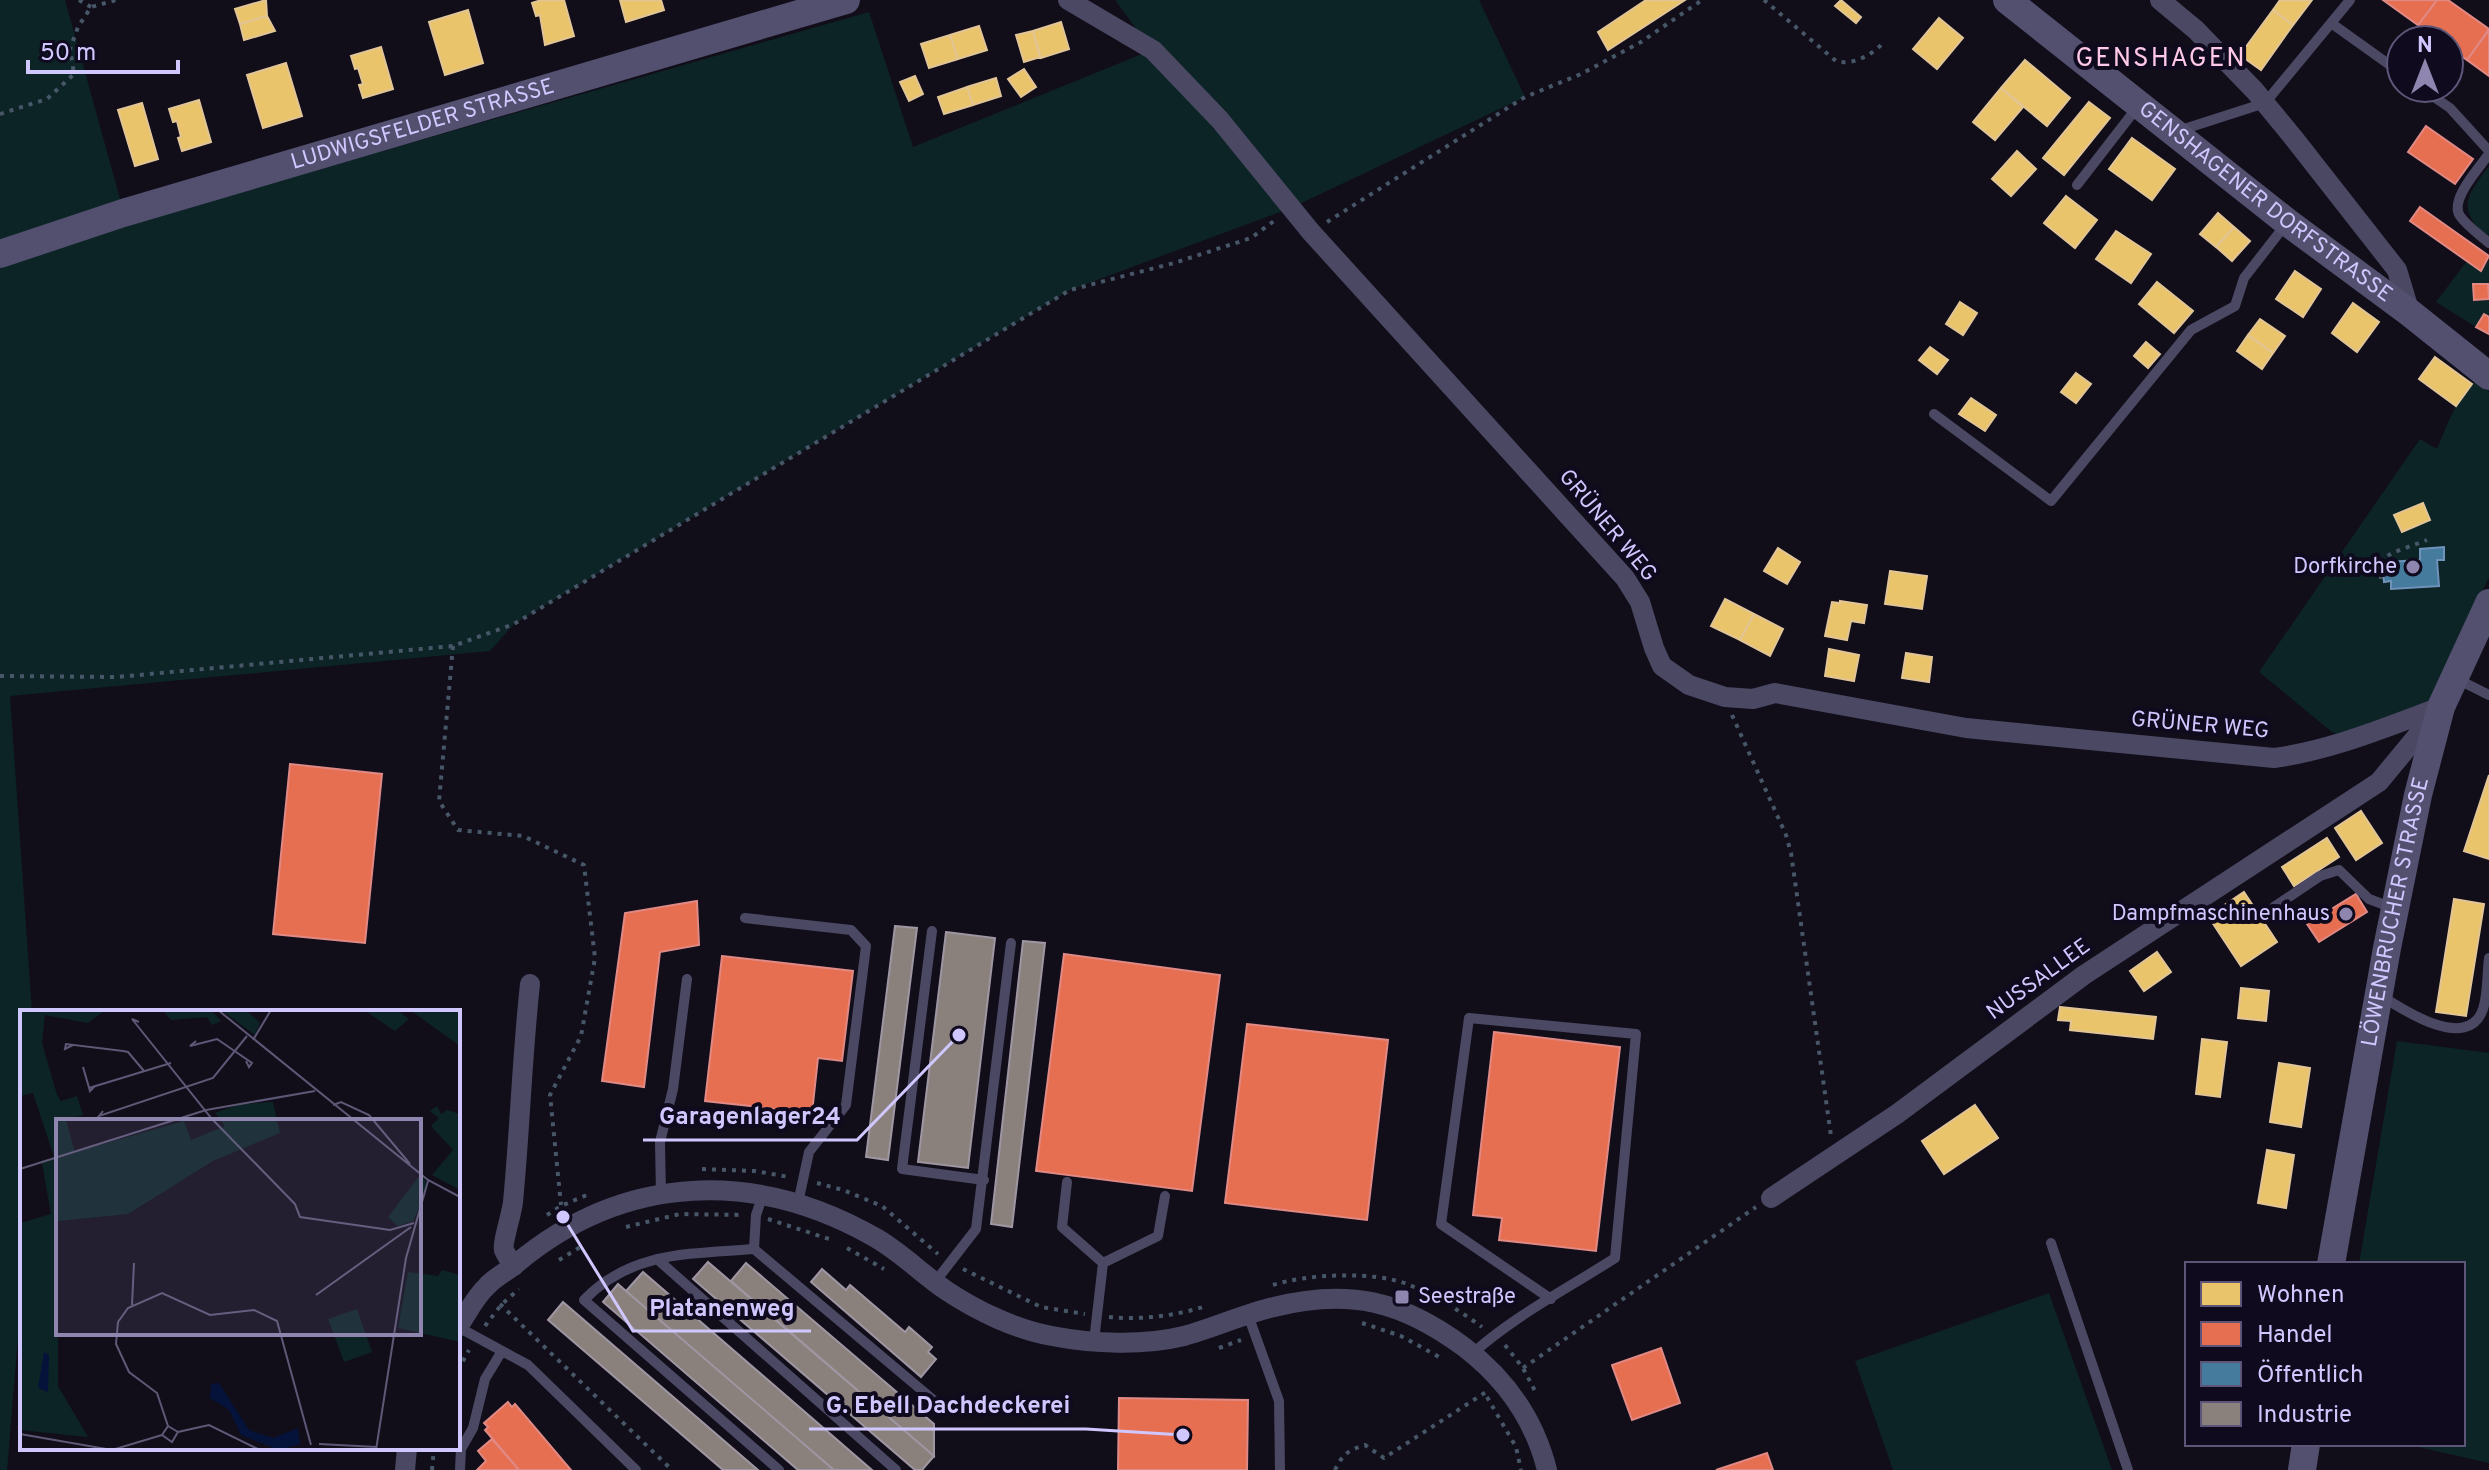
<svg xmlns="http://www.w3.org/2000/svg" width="2489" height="1470" font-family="Overpass,sans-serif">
<rect width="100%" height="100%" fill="#110e1a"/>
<path fill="#0d2427" d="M0 0H65L127 224 869 12 913 147 1152 50 1115 0H1479L1525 97 1291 208 1070 290 514 624 490 651 10 696 32 1012H22V1289L7 1470H0Z
M2489 166V239C2457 209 2464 199 2489 166Z
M2489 260V317L2483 314 2476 327 2436 302 2467 261 2481 271Z
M2478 380 2489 392V577L2432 699 2418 710 2342 736 2332 732 2259 672 2420 439 2437 449C2447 426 2457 395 2478 380Z
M2397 1041 2489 1053V1463L2405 1444H2463V1264H2359Z
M2049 1293 2112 1470H1893L1855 1361Z"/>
<path fill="#e9c46a" stroke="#e2c597" stroke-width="2" d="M266 0 267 16 240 24 235 9Z
M541 0H564L574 36 545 45 540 15 536 16 532 3Z
M620 0H661L664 10 626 22Z
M1646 0H1685L1608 50 1598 32Z
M1841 0 1861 17 1856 23 1835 6Z
M2280 0H2312L2293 25 2273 10Z
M468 10 483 63 445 75 429 22Z
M2273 10 2293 25 2261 70 2240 55Z
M267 16 275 31 244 40 240 24Z
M1939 18 1963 38 1937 69 1913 49Z
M1061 22 1069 49 1041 58 1033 31Z
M979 26 987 50 958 59 950 35Z
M1033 31 1040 57 1024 62 1016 35Z
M950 35 958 59 929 68 921 44Z
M381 47 393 89 363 98 359 85 363 84 358 68 355 69 351 56Z
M2025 60 2070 98 2047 126 2001 88Z
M286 63 302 116 263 128 247 75Z
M1024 69 1036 87 1021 97 1008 79Z
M915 76 923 94 909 101 900 82Z
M996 78 1001 96 973 105 967 87Z
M967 87 973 105 944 114 938 97Z
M2001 88 2023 107 1995 140 1973 122Z
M199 100 211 142 182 151 178 138 181 137 177 121 173 122 169 109Z
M2089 102 2110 118 2064 175 2043 158Z
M142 103 158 159 135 166 118 110Z
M2132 138 2175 169 2152 200 2109 169Z
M2017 151 2036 169 2011 196 1992 179Z
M2066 196 2097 220 2075 248 2044 223Z
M2218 213 2234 227 2216 247 2200 234Z
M2234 227 2250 241 2232 261 2216 247Z
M2116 231 2151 254 2131 283 2096 259Z
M2295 271 2321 289 2303 317 2276 299Z
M2157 282 2193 311 2174 333 2139 304Z
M1960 302 1977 313 1963 335 1946 324Z
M2353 303 2379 322 2357 352 2332 333Z
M2260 319 2285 336 2273 353 2248 335Z
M2248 335 2273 353 2262 369 2237 351Z
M2146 342 2160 354 2148 368 2134 356Z
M1930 347 1948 360 1937 374 1919 360Z
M2435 357 2472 384 2456 406 2419 379Z
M2076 373 2091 384 2076 403 2061 392Z
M1971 398 1996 415 1985 431 1959 414Z
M2423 503 2430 520 2402 532 2394 515Z
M1778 548 1800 562 1787 584 1764 571Z
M1890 571 1927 576 1922 609 1885 604Z
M1725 599 1754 614 1740 640 1711 626Z
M1840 601 1867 605 1864 623 1851 621 1847 640 1825 636 1832 602 1840 603Z
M1754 614 1783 629 1770 656 1740 640Z
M1829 649 1859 655 1854 681 1825 676Z
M1906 653 1932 657 1929 682 1902 678Z
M2489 775V859L2464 851Z
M2361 811 2382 843 2356 860 2335 828Z
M2327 838 2339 857 2294 886 2282 867Z
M2244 892 2277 942 2241 966 2208 916Z
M2454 899 2484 904 2466 1016 2436 1012Z
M2157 952 2171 972 2144 991 2130 971Z
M2241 988 2269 991 2266 1021 2238 1018Z
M2060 1007 2156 1017 2153 1039 2070 1030 2071 1021 2058 1020Z
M2202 1039 2227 1042 2220 1097 2196 1094Z
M2279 1063 2310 1068 2301 1127 2270 1122Z
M1975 1105 1998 1138 1944 1174 1922 1141Z
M2267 1150 2294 1155 2286 1208 2258 1203Z"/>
<path fill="#e76f51" stroke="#e08985" stroke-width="2" d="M2383 0H2437L2418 25Z
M2437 0H2448L2489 29 2467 60 2449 47V40H2439L2418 25Z
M2489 30V76L2467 60Z
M2426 126 2473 159 2455 184 2408 152Z
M2420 207 2489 256 2481 271 2410 221Z
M2473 284H2488L2489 299 2474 300Z
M2484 314 2489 317V334L2476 327Z
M290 764 382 774 365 943 273 934Z
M2356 894 2367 912 2319 942 2307 924Z
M697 901 699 945 660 952 644 1087 602 1081 625 913Z
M1064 954 1220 975 1192 1191 1036 1171Z
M722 956 853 971 842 1061 818 1058 812 1113 705 1101Z
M1247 1024 1388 1040 1367 1220 1225 1203Z
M1494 1032 1620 1047 1596 1251 1499 1240 1502 1218 1473 1215Z
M1661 1348 1680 1403 1632 1420 1612 1365Z
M1119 1398 1248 1400 1247 1470H1118Z
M508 1402 512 1407 515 1404 571 1470H519L485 1430 488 1427 484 1423Z
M492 1439 519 1470H477L486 1461 478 1451Z
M1767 1453 1773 1470H1716Z"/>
<path fill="#457b9d" stroke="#6f92ba" stroke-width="2" d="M2444 547V560H2437L2439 586 2391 589V581L2384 582 2383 573 2389 572 2388 562 2420 560V549Z"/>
<path fill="#8a817c" stroke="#9f96a3" stroke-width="2" d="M895 926 917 928 888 1160 866 1157Z
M946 932 995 938 968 1168 918 1162Z
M1023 941 1045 943 1012 1227 991 1224Z
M708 1262 934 1456 922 1470H915L693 1279Z
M746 1263 934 1424V1456L731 1281Z
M822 1269 846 1290 850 1285 905 1332 909 1327 932 1347 928 1352 936 1359 921 1377 811 1282Z
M643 1272 872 1470H834L626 1291Z
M618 1284 626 1291 834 1470H798L603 1302Z
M563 1302 758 1470H723L548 1320Z"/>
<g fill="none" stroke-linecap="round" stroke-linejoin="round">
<path stroke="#475768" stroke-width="4" stroke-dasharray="4 6" stroke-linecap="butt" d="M79 0 91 7
M1764 0 1836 61C1852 66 1872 55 1883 43
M0 114 47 99 74 74 70 49 78 27 91 7 116 0
M1327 222 1525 97 1581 74 1641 42 1702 0
M2383 577H2378L2377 571 2383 559 2392 553 2427 540
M453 646 439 801 458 830 523 836 584 865 595 958 581 1036 550 1095 561 1205
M0 676 117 677 453 646 514 624 1070 290 1174 263 1251 238 1278 218
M1732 715 1786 835 1791 853 1831 1136
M702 1169 755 1171 789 1177
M817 1183 843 1190 882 1206 938 1254
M547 1215 561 1206 589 1194
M768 1219 832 1240
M626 1227 680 1214 744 1215
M847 1248 884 1269
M559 1260 582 1246
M963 1269 1041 1307 1085 1314
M1273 1285C1306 1274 1374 1271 1407 1284 1434 1295 1459 1310 1482 1327
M500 1304 672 1470
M1109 1317C1140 1320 1174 1316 1203 1307
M1362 1323 1401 1336 1441 1358
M485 1326 501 1305 519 1289
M1505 1345 1523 1368 1535 1391
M1219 1348 1241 1340
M1523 1368 1756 1207
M458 1370 469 1350
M1487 1397 1516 1447 1521 1470
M432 1470 434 1448
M1335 1470C1342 1455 1348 1450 1365 1445L1384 1458 1486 1392"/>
<path stroke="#4b4864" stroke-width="10" d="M2331 23 2401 73
M2421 88 2450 108 2489 151
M2181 130 2265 103 2350 0
M2489 154C2479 168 2449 200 2460 216 2467 226 2480 235 2489 243
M2077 185 2139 105
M1934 414 2051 501 2191 330 2235 306 2244 278 2286 224
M2455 678 2489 695
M2274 907 2320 876 2339 870 2369 899 2393 908
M745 918 851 930 866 946 846 1105 809 1152 798 1203
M932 931 902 1169 984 1180
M2380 995C2403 1010 2468 1053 2483 1009 2488 994 2487 974 2489 958
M1067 1182 1062 1227 1103 1263 1094 1341
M661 1195 660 1142 673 1089 687 979
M763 1195 756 1215 754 1249C690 1254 631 1251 584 1300L779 1470
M2051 1243 2128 1470
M754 1249 937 1403
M657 1259 896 1470
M1103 1263 1158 1236 1165 1196
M935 1282 976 1229 1011 943
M1248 1315 1279 1401 1280 1470
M458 1327 528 1365 636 1470
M1472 1354C1514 1316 1567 1289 1615 1258L1636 1034 1469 1018 1441 1224 1551 1299
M460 1470 461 1449 473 1428 485 1379 502 1351"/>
<path stroke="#4b4864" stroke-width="20" d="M1068 0 1153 50 1220 120 1311 232 1625 578 1640 602 1654 648 1662 666 1689 685 1725 697 1753 699 1775 693 1966 728 2274 758C2333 750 2386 727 2441 707
M2160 0 2196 30 2255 91 2292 136 2397 270 2410 313
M1771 1198 1897 1114 2084 975 2379 782 2436 713
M514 1266C511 1262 506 1255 504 1250 502 1243 512 1213 513 1202 520 1129 522 1057 530 984
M458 1327C467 1314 475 1297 487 1286 495 1277 508 1271 517 1263 625 1173 756 1169 876 1238 902 1253 923 1275 947 1291 977 1311 1017 1330 1052 1336 1093 1344 1143 1346 1184 1336 1214 1328 1243 1314 1274 1307 1349 1288 1402 1301 1464 1347 1506 1379 1534 1418 1547 1470
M405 1470 407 1448"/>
<g stroke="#524f6f" stroke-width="28">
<path id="s1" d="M2007 0 2287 222 2410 313 2489 376"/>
<path id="s2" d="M0 254 123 213 846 0"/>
<path id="s3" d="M2331 1264 2387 948 2418 795 2441 707 2489 603"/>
<path d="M2302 1470 2306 1444"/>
</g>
</g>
<g fill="#8e86af" stroke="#0f0a1e" stroke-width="3">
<circle cx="2413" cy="567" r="8"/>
<circle cx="2346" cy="914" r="8"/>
<rect x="1394" y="1289" width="16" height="16" rx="4"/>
</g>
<g text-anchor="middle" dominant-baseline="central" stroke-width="8" stroke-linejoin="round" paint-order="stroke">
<g font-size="22" fill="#d1c7ff" stroke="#0f0a1e">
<text stroke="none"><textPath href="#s2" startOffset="442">LUDWIGSFELDER STRASSE</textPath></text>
<text stroke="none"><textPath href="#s1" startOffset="328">GENSHAGENER DORFSTRASSE</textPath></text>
<text transform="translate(1607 526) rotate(50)">GRÜNER WEG</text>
<text transform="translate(2200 726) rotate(5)">GRÜNER WEG</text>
<text stroke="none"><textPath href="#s3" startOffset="358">LÖWENBRUCHER STRASSE</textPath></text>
<text transform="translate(2039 980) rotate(-36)">NUSSALLEE</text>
</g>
<g font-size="22" fill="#d1c7ff" stroke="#0f0a1e" text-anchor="end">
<text x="2397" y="567">Dorfkirche</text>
<text x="2330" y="914">Dampfmaschinenhaus</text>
<text x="1418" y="1297" text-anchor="start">Seestraße</text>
</g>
<g font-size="26" letter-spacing="2" fill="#ffc9e7" stroke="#0f0a1e">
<text x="2161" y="59">GENSHAGEN</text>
</g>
</g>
<g transform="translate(20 1010)">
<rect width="440" height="440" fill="#110e1a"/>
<path d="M0 0H85L68 13 25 5 22 33 37 85 41 91 57 86 63 105 46 110 55 142 164 111 171 130 205 116 195 103 220 94 253 92 260 123 193 151 108 204 38 211V376L68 427 0 420V213L31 204 22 153 34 147 13 83 0 86ZM142 0H191L201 11 192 15 187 7 151 10ZM201 0H226L240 13 235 25ZM344 0H377L389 9 375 21ZM390 0H440V36ZM417 96 421 104 427 100 440 104V180L412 165 433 140 411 116 419 108 410 101ZM400 165 406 171 405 185 393 211 378 216 368 207ZM422 260 440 265V332L378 318 388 262 418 266ZM337 299 352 342 324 352 308 309Z" fill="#0d2427"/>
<path d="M24 342 29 345 28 382 18 378ZM199 373 229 420 253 428 278 418 280 434 259 440 221 425 209 400 190 388 191 374Z" fill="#05133a"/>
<path fill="none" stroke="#5e5876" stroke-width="2" d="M198 0 408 170 440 187M119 12 112 9 192 109 275 194 280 207 370 220 394 213M233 30 251 0M176 31 170 36 197 29 232 53 229 57 226 51M53 35 45 39 46 34 103 41 108 42 124 61M63 57 70 81 75 76M69 78 151 53M313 95 321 92 349 105 390 154M83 101 79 106 193 68 227 26M0 159 186 100 295 81M296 285 391 217M112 295 114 253M148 416 137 383 109 362 96 334 98 312 108 298 142 283 190 305 234 300 257 311 291 435M158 422 148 416 142 425 152 432 158 422 189 415 240 440M0 424 92 440 142 425M299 434 357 437M308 440H345M356 440 386 248 408 171"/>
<path fill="#8e86af" fill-opacity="0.15" stroke="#8e86af" stroke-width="4" d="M36 109H401V325H36Z"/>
<rect width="440" height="440" fill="none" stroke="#d1c7ff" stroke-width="4"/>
</g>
<path fill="none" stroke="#d1c7ff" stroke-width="3" d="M959 1035L857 1140H643M563 1217L633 1331H811M1183 1435L1086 1429H809"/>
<g fill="#d1c7ff" stroke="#0f0a1e" stroke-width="3">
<circle cx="959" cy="1035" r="8"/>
<circle cx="563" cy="1217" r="8"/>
<circle cx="1183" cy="1435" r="8"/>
</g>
<g font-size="24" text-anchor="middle" font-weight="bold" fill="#d1c7ff" stroke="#0f0a1e" stroke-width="8" stroke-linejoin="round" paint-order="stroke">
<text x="750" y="1124">Garagenlager24</text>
<text x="722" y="1316">Platanenweg</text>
<text x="948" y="1413">G. Ebell Dachdeckerei</text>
</g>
<rect x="2185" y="1262" width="280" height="184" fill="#0f0a1e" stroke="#5d5678" stroke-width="2"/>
<rect x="2201" y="1282" width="40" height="24" fill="#e9c46a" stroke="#5d5678" stroke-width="2"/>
<text x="2257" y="1302" font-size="24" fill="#d1c7ff">Wohnen</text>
<rect x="2201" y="1322" width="40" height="24" fill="#e76f51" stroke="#5d5678" stroke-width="2"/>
<text x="2257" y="1342" font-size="24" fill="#d1c7ff">Handel</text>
<rect x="2201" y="1362" width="40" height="24" fill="#457b9d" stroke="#5d5678" stroke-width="2"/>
<text x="2257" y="1382" font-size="24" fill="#d1c7ff">Öffentlich</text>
<rect x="2201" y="1402" width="40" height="24" fill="#8a817c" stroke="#5d5678" stroke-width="2"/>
<text x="2257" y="1422" font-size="24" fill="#d1c7ff">Industrie</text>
<g transform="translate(2425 64)"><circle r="38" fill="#0f0a1e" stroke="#5d5678" stroke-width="2"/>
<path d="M0-6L14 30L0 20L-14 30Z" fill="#8e86af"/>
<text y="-12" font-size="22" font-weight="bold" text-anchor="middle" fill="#d1c7ff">N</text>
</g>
<path d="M28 60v12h150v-12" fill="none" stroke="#d1c7ff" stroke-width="4"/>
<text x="40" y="60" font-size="24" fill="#d1c7ff" stroke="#0f0a1e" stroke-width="6" paint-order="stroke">50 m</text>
</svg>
